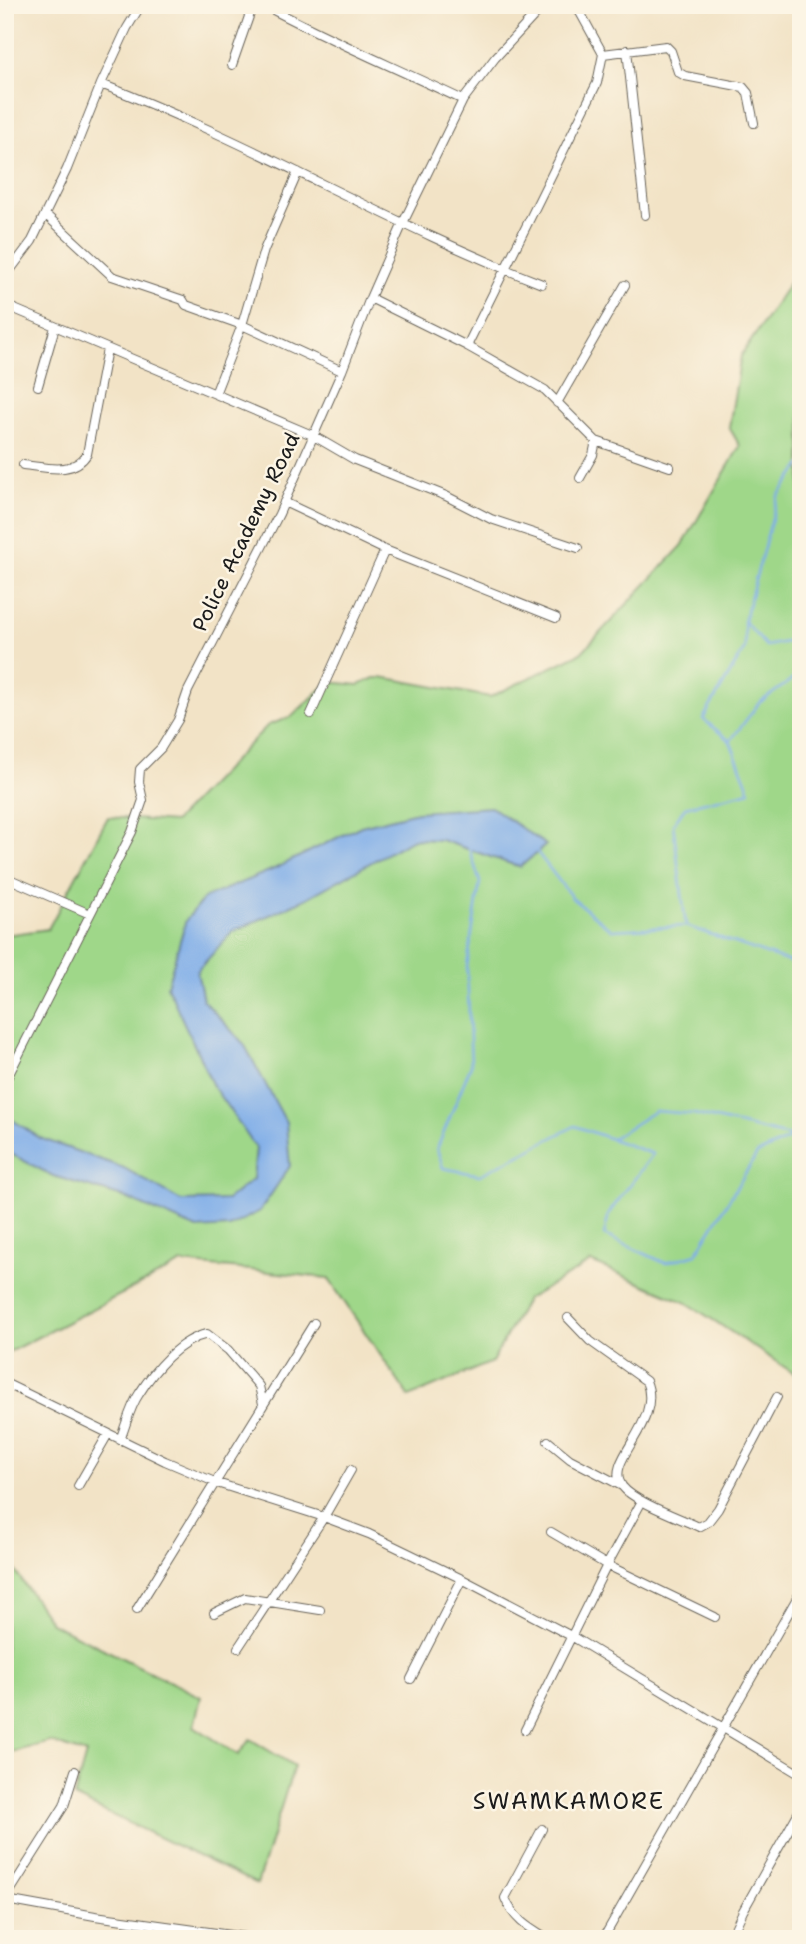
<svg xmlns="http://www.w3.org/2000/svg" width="806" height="1944" font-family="'Shantell Sans',sans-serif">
<rect width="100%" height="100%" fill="#fcf5e5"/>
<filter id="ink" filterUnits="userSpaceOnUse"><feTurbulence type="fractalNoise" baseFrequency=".0143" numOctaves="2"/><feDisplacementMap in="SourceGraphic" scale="14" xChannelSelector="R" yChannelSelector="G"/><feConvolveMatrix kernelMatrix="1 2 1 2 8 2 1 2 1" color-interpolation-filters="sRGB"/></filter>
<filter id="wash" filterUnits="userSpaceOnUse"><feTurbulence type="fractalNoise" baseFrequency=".00686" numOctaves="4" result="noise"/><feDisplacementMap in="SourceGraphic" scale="28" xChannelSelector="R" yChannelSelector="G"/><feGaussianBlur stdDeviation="1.57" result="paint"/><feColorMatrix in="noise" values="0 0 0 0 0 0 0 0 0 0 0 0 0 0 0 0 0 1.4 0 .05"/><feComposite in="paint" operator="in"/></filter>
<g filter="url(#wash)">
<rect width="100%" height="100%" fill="#f2e3c6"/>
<path fill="#9fd789" stroke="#5e7a52" stroke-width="2" d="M801 269V1378L687 1303 591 1262 526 1300 492 1362 409 1397 328 1278 182 1263 5 1354V935L48 929 108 817 174 822 268 725 291 717 329 682 359 685 375 678H387L490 697 581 653 682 546 740 446 729 427 741 356 798 270Z
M5 1556 51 1623 201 1697 194 1726 238 1755 250 1739 294 1766 257 1884 74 1797 86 1754 50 1742 5 1754Z"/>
<path fill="#7fade8" stroke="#4e6482" stroke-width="2" d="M491 807 546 845 520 867 441 840 413 839 305 899 232 932 197 971 203 1000 244 1044 286 1122 290 1166 260 1211 229 1227 197 1229 126 1198 53 1176 5 1151V1115L40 1138 124 1168 181 1201 227 1200 253 1179 256 1148 213 1086 167 986 186 920 204 898 274 869 361 826 417 812Z"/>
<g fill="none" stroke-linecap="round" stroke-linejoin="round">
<path stroke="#7fade8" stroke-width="2.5" d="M744 621 766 646 796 640 801 645
M731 740 759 703 796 677 801 669
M469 848 480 882 467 966 471 1065 437 1149 443 1168 480 1175 575 1126 653 1154 609 1213 604 1235 665 1263 696 1254 757 1154 793 1137 801 1139
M537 852 573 899 612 930 686 926 801 966
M686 926 673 824 685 807 750 791 730 741 703 719 745 648 744 621 778 496 801 465
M611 1139 655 1111 694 1114 793 1137"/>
</g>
</g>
<g filter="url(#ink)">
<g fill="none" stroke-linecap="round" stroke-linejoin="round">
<defs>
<path id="minor" d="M264 5C329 40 396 68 463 100
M627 50 645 215
M603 54 666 46 671 51 678 72 685 76 743 87 748 93 754 123
M232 65 253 5
M101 84C252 142 391 225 542 284
M45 214 112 276 183 300 186 305 242 325 342 371
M5 277 32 241 67 169 101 84 127 28 141 5
M370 298 467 346 545 390 596 441 593 455 580 478
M5 305 312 435 355 460 446 496 491 519 578 548
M467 346 597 83 603 54 576 5
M38 386 55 327
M215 394 242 325 264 250 298 172
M557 403 625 285
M596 441 670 467
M23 465C45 467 73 476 87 454L107 349
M284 502 385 550 556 618
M311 714 385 550
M5 877 90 914
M5 1082 132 832 143 800 139 782 140 769 161 748 178 720 188 691 279 514 342 371 370 298 403 223 463 100 495 58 544 5
M568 1318 590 1341 646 1381C664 1423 603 1460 622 1486 634 1502 680 1518 699 1527L708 1522 718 1509 777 1397
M5 1383 165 1461 217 1483 324 1517 369 1534 462 1579 573 1637 801 1775
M120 1440C126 1425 130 1407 139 1394 154 1370 179 1340 207 1334L228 1350 259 1386 263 1404
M548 1441 570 1459 622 1486
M78 1486 108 1434
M551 1532 607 1565 715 1617
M137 1609 314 1323
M214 1613 245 1598 320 1610
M238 1648 324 1517 351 1470
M411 1679 462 1579
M525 1730 607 1565 642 1501
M542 1829 505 1898C513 1919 529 1928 547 1939
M5 1899 64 1806 75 1771
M6 1900 95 1916 259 1939
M603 1939 801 1591
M730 1939 743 1911 801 1808"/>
</defs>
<use href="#minor" stroke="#676258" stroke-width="10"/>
<use href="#minor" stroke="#fff" stroke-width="8"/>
</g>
</g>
<g text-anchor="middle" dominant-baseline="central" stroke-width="5" stroke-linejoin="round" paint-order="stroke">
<g font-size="21" fill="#1c1c1c" stroke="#fcf5e5">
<text transform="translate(246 532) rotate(-64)">Police Academy Road</text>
</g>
<g font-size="23" letter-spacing="2" fill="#1c1c1c" stroke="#fcf5e5">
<text x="569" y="1801">SWAMKAMORE</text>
</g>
</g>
<rect width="806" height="1944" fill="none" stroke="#fcf5e5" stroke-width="28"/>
</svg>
